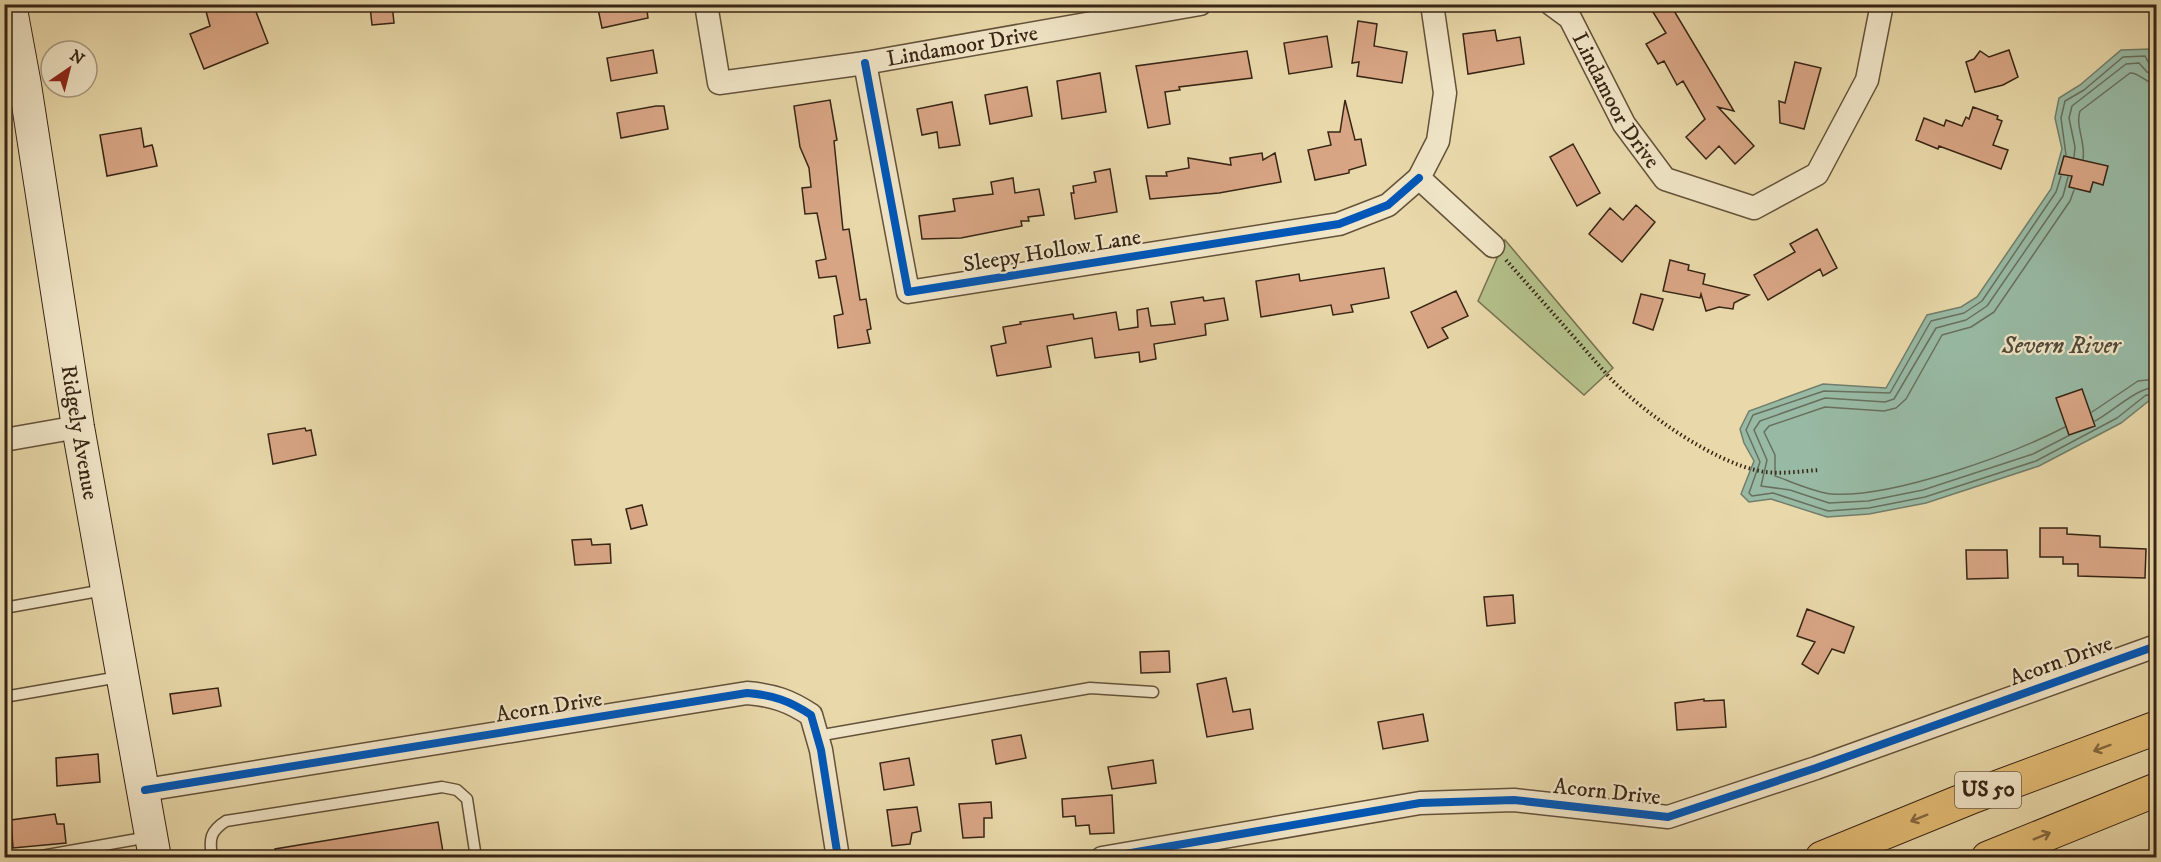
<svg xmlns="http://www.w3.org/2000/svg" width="2161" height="862" font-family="'IM FELL DW Pica',serif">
<rect width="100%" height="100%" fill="#e9d9aa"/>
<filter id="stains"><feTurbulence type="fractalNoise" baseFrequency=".00333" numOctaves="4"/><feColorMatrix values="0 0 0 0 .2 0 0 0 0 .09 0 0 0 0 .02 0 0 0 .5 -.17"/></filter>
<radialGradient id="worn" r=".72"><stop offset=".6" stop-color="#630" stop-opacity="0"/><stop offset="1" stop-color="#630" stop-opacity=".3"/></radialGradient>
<path fill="#b4c08a" stroke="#767250" stroke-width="1.5" d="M1505 240 1613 368 1584 395 1478 301Z"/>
<path fill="#98baa5" stroke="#717e6b" stroke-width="1.5" d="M2151 49 2156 72V402L2150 400 2121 423 2039 466 1926 503 1869 514 1827 517 1771 499 1749 502 1741 494 1754 461 1744 443 1740 429 1749 411 1823 384 1886 388 1927 315 1961 307 1977 297 2051 189 2062 149 2055 118 2059 98 2080 85 2121 50Z"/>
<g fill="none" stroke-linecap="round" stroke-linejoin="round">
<path stroke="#68705d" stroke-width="1.5" d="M2066 155 2061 118 2065 101 2084 90 2123 57 2145 56 2150 65 2156 67
M2074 157 2075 147 2069 118 2072 106 2126 64 2139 63 2147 72 2156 75
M2083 159C2086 143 2075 126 2080 111L2130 73C2139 72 2145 83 2156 84
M2061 176 2056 192 1982 301 1964 313 1931 321 1890 393 1824 391 1753 415 1746 430 1760 462 1749 493 1752 496 1773 493 1828 511 1869 508 1925 497 2036 461 2117 418 2146 395 2156 396
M2092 412 2138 381 2156 379
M2095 421C2111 413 2140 385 2156 388
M2065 427C2011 455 1892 498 1832 494 1816 493 1790 481 1775 476V455L1764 432 1769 426 1825 407 1884 411 1896 408 1906 399 1942 335 1971 327 1994 312 2070 201 2074 190
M2068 436 2033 454 1923 490 1868 501 1829 503 1790 490 1761 486 1767 460 1754 430 1760 421 1825 398 1885 402 1894 399 1936 328 1966 320 1987 306 2063 196 2068 177"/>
</g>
<path fill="#d9a685" stroke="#372515" stroke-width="1.5" d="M204 4H253L268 43 204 69 190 34 210 26Z
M392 4 394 23 372 25 370 6Z
M597 4H646L648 18 602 28Z
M1648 4H1670L1734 111 1718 107 1754 146 1735 164 1719 146 1706 159 1686 137 1705 119 1683 81 1677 85 1664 61 1658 64 1646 44 1666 33Z
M1358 21 1377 24 1374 46 1407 52 1402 83 1357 76 1359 62 1352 63Z
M1495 30 1497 41 1520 37 1524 64 1468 74 1463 34Z
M1327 36 1332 67 1289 74 1284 43Z
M653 50 657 73 611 81 607 58Z
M2009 50 2018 77 2003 85 1975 92 1966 62 1974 59 1980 51 1989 57Z
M1247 51 1252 78 1179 87 1180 90 1165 92 1170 124 1148 128 1136 66Z
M1795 62 1821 68 1804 129 1780 123 1779 101 1785 103Z
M1100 73 1106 112 1062 119 1057 81Z
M1027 87 1032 116 990 124 985 95Z
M830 100 837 140 834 141 843 230 849 229 860 300 866 299 871 329 867 330 870 343 838 348 834 316 843 314 836 276 819 278 816 261 826 259 817 213 805 214 802 188 811 187 809 168 800 147 794 106Z
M1345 100 1355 140 1361 139 1366 165 1349 170V173L1315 180 1308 150 1331 145 1328 132H1340Z
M952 102 960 145 939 148 937 132 922 135 917 109Z
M656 106H664L668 129 621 138 617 113Z
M1973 107 1998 116 1997 119 2002 121 1993 145 2008 150 2001 169 1939 146 1938 149 1916 140 1924 118 1944 126 1946 120 1962 126 1966 117 1969 119Z
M141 128 144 147 152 145 153 148 157 166 107 176 100 135Z
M1573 144 1600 193 1577 206 1550 157Z
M1262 153 1263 160 1275 153 1281 182 1219 193 1150 199 1146 176H1167L1166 172 1189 168 1188 158 1231 165 1230 158Z
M2064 156 2108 166 2103 185 2093 182 2090 192 2069 187 2072 176 2059 174Z
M1110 169 1117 212 1075 219 1071 193H1074L1073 186 1096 182 1094 172Z
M1013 178 1015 193 1039 189 1044 215 1028 217 1029 221H1021L1022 226 961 238 922 239 919 216 955 211 953 199 993 194 991 182Z
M1636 205 1655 222 1622 262 1589 234 1610 208 1623 220Z
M1817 229 1837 268 1823 276 1820 269 1768 300 1754 275 1795 252 1790 244Z
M1670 260 1689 265 1688 270 1705 274 1703 284 1749 295 1734 303 1733 309 1719 307 1706 311 1701 294 1700 298 1663 291Z
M1384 268 1389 298 1351 305 1353 312 1333 315 1331 305 1261 317 1256 281 1299 274 1300 281Z
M1456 291 1468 316 1442 328 1448 338 1428 348 1411 312Z
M1641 294 1663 299 1653 330 1633 323Z
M1203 297 1204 301 1224 298 1228 320 1205 324 1206 335 1154 344 1156 359 1140 362 1139 352 1095 358 1092 338 1047 346 1051 367 997 376 991 346 1006 343 1003 327 1021 324 1020 322 1073 314 1074 319 1116 312 1119 330 1138 327 1137 310 1148 308 1151 326 1175 324 1171 302Z
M2082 389 2095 426 2069 435 2056 398Z
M305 428 306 431 311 430 316 455 273 464 268 434Z
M642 505 647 525 631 529 626 509Z
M2040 528H2067V534L2100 536V547L2146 549 2145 578 2078 576V564H2063V557H2040Z
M591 539 592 545 610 544 611 563 575 565 572 540Z
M1966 550H2007L2008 578 1967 579Z
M1513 595 1515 623 1487 626 1484 597Z
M1807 609 1854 627 1844 653 1832 649 1818 674 1802 664 1815 642 1797 636Z
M1169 651 1170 672 1141 673 1140 652Z
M1226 678 1233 712 1250 709 1253 729 1207 737 1197 684Z
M218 688 221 706 173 714 170 694Z
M1704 699V701L1724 700 1726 727 1677 730 1675 703Z
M1423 714 1428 741 1383 749 1378 722Z
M1021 735 1026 758 996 764 992 740Z
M98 754 100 782 57 786 56 758Z
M909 758 914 785 884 790 880 763Z
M1153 760 1156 783 1112 789 1108 767Z
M1112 795 1114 833 1090 834 1089 825 1076 826 1075 816 1063 817 1062 799Z
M991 802 992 818H984V837L963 838 959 804Z
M917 807 921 831 912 833 910 844 892 846 887 810Z
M55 814 57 824H64L66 843 13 848 11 820Z
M438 822 444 858H275V849Z"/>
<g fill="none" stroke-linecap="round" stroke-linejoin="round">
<defs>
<path id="service" d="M4 608 104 590
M4 697 119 677
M817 736 1090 688 1153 692
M36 857 149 837
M212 858C209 839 210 831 226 821L442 787 457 790 467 799 476 858"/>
<g id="minor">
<path id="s1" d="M706 4 719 83 865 63 1200 4"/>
<path d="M1432 4 1445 93 1438 141 1419 178 1493 246"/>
<path id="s2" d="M1551 4 1570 18 1624 124 1665 179 1754 208 1817 174 1867 80 1882 4"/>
<path d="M865 63 908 292 1339 224 1388 205 1419 178"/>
<path d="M4 440 78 427"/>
<path d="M145 790 747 693C773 695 790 701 811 715L821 750 838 858"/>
<path d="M1102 858 1420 803 1514 800 1668 817 1816 768 2156 646"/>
</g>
<g id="secondary">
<path id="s3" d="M10 4 25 85 78 427 155 858"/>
</g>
<path id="motorway" d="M1822 858 1974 796 2156 728
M1988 858 2156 790"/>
</defs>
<use href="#service" stroke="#64523a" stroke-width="13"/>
<use href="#minor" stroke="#64523a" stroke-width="25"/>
<use href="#secondary" stroke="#372515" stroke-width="34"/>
<use href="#motorway" stroke="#372515" stroke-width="35"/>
<path stroke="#372515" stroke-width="4" stroke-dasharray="1.5 3" stroke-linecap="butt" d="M1506 260 1611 379C1644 413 1713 462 1760 471 1778 475 1801 471 1820 470"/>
<use href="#service" stroke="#f1e6c8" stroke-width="10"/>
<use href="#minor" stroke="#f1e6c8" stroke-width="22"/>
<use href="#secondary" stroke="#f1e6c8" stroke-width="32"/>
<use href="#motorway" stroke="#e4bc75" stroke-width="33"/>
<defs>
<path id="cycleway" d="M865 63 908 292 1339 224 1388 205 1419 178
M145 790 747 693C773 695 790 701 811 715L821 750 838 858
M1102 858 1420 803 1514 800 1668 817 1816 768 2156 646"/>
</defs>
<use href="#cycleway" stroke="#f1e6c8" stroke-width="11"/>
<use href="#cycleway" stroke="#0057b8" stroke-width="8"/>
</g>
<defs><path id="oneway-shaft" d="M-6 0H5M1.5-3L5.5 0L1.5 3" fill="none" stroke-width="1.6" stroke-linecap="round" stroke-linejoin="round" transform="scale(1.5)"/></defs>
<g stroke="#856940">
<use href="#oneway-shaft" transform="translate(2102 748) rotate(160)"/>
<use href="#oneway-shaft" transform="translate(1919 818) rotate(158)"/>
<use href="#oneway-shaft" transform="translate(2042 836) rotate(-22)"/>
</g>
<g text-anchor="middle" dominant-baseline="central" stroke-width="4.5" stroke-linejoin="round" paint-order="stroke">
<rect fill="#f1e6c8" stroke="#6f5f4b" stroke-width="1.5" x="1955" y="772" width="66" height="36" rx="4.5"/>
<g font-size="21" font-weight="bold" fill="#372515">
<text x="1988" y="790">US 50</text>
</g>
<g font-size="22" fill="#372515" stroke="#f1e6c8">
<text stroke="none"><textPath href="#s1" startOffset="326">Lindamoor Drive</textPath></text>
<text stroke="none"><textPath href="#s2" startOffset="118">Lindamoor Drive</textPath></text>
<text transform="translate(1052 251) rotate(-9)">Sleepy Hollow Lane</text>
<text stroke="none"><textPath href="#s3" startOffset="434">Ridgely Avenue</textPath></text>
<text transform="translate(2061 661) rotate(-20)">Acorn Drive</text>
<text transform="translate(549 707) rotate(-9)">Acorn Drive</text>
<text transform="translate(1607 792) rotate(6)">Acorn Drive</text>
</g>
<g font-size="24" font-style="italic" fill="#4f4a39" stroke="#f1e6c8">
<text x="2061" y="346">Severn River</text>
</g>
</g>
<rect width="2161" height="862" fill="none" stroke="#e9d9aa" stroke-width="24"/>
<rect x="6" y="6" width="2149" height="850" fill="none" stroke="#372515" stroke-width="3"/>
<rect x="12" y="12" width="2137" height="838" fill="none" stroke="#372515" stroke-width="1.5"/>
<g transform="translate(69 69) rotate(35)"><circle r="28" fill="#f1e6c8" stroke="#a79980" stroke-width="1.5"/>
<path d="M0-4.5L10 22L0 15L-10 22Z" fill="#8f2418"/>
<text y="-9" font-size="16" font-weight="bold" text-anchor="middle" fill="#372515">N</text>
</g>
<rect width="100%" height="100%" filter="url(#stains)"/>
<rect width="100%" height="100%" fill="url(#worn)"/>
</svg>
